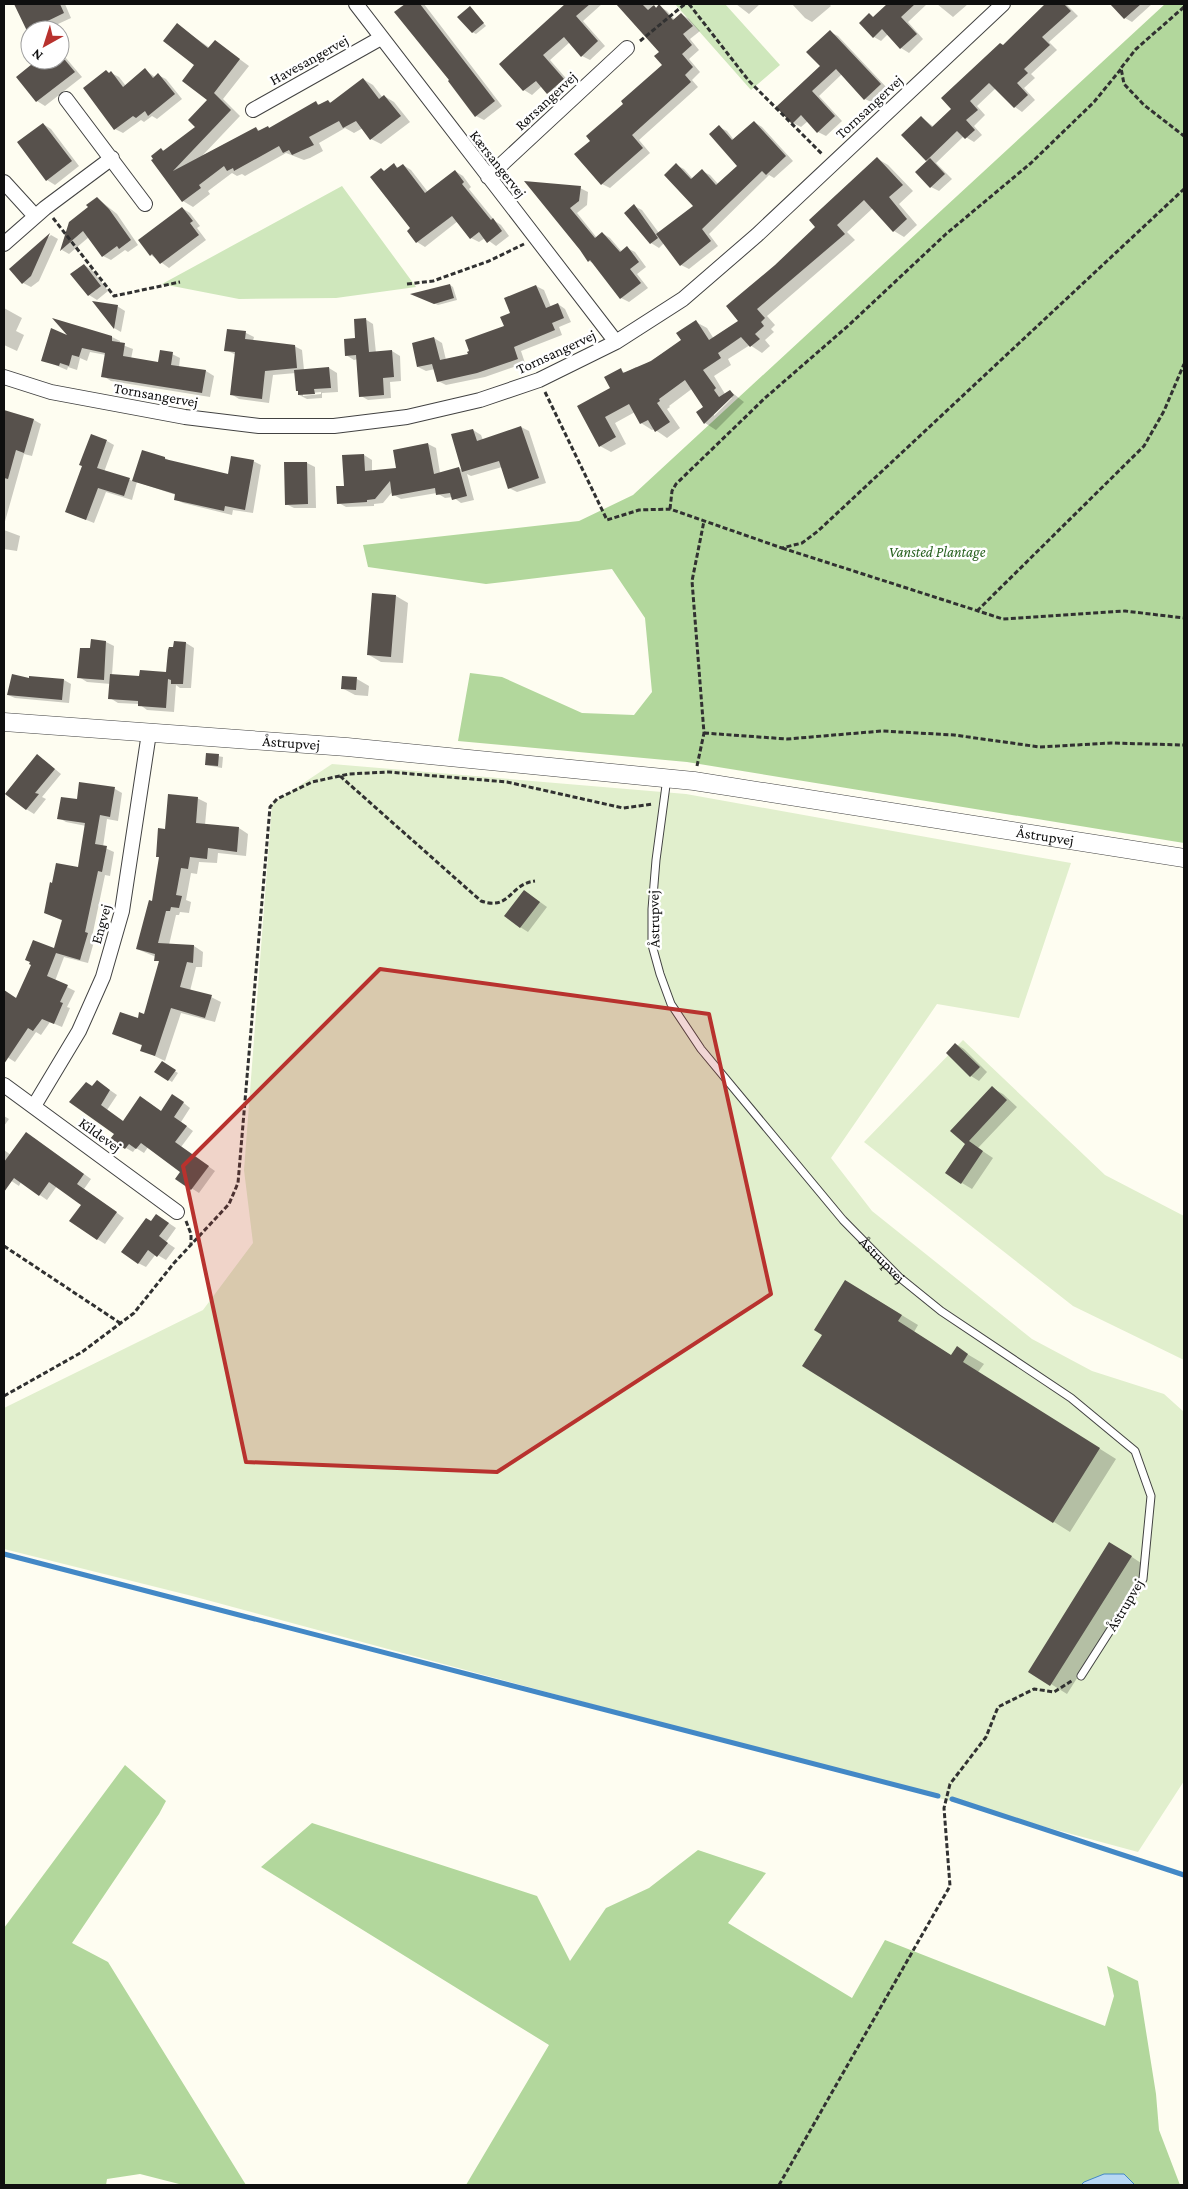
<svg xmlns="http://www.w3.org/2000/svg" width="1188" height="2189" font-family="'Crimson Pro',serif">
<rect width="100%" height="100%" fill="#fefdf1"/>
<path fill="#cfe7bc" d="M675 4H725L780 65 751 90Z
M342 186 416 287 336 298 239 299 162 284Z"/>
<path fill="#b2d79c" d="M1165 4H1184V843L687 762 458 741 470 673 502 677 582 713 634 715 652 692 645 618 612 569 486 584 368 567 363 545 579 521 633 495Z
M125 1765 166 1801 159 1814 72 1943 108 1962 246 2185H183L140 2174 107 2179 106 2185H4V1928Z
M312 1823 537 1896 570 1961 606 1908 649 1888 698 1850 766 1873 728 1923 852 1998 885 1940 1105 2026 1114 1996 1107 1966 1138 1981 1156 2094 1159 2130 1180 2185H1135L1084 2182 1081 2185H466L549 2045 261 1867Z"/>
<path fill="#e1efcd" d="M332 764 686 794 1071 863 1019 1018 937 1004 831 1158 872 1211 1032 1339 1092 1371 1164 1394 1184 1412V1781L1138 1852 192 1596 4 1549V1408L203 1310 253 1243 244 1170 272 804Z
M963 1040 1105 1175 1184 1216V1360L1073 1306 864 1142Z"/>
<path fill="#b8d8f3" stroke="#4388c6" d="M1104 2174H1124L1135 2185H1081L1084 2182Z"/>
<path fill="#0003" fill-rule="evenodd" d="M16 4H65L71 18 45 30 30 31Z
M407 4H424L502 106 484 120 476 116 451 80 396 12Z
M570 4H602L583 21 605 46 590 60 582 56 570 42 550 60 571 84 556 97 542 86 532 95 524 90 500 64Z
M617 4H651L657 8 659 6 667 11 675 20 681 14 689 19 700 31 690 39 699 50 689 59 700 72 692 80 698 87 639 140 650 153 610 188 602 184 592 141 664 65 660 52Z
M736 4H760L749 14Z
M792 4H829L831 6 812 22 805 18Z
M889 4H927L908 22 923 39 909 53 901 48 888 34 881 41 874 37 869 15 874 18Z
M937 4H968L953 17Z
M1047 4H1066L1078 16 1049 42 1057 50 1031 74 1035 78 1024 88 1035 100 1022 112 1015 107 996 88 977 106 985 115 974 126 982 135 974 142 964 136 936 163 952 179 939 191 931 187 922 118 934 127 952 109 1004 46Z
M1112 4H1152L1132 22 1125 18Z
M470 8 486 26 476 34 472 32Z
M177 25 210 48 215 41 249 66 223 99 240 116 202 156 256 128 260 131 268 127 271 129 316 103 320 105 328 101 332 103 363 79 373 85 383 98 384 96 394 102 410 122 381 144 371 139 363 128 354 133 345 128 319 143 323 151 310 158 304 160 286 153 245 176 242 174 237 176 232 173 208 191 210 194 193 207 183 201 161 149 165 151 197 127 209 100 196 65Z
M830 32 838 36 888 89 873 103 865 99 842 74 819 96 842 121 826 136 818 132 808 121 801 127 793 123 821 66Z
M60 51 82 77 45 106 37 101 18 77 39 60H60Z
M145 70 155 77 158 75 166 79 182 99 157 119 152 116 144 122 141 120 123 133 115 129 110 74 111 73 119 77 126 86Z
M754 122 762 127 793 161 774 178 769 175 709 234 718 246 689 269 681 265 664 243 659 248 651 243 634 206 642 210 659 233 695 206 676 165 684 169 693 179 702 171 710 175 719 185 739 166 719 127 727 131 734 140Z
M43 124 51 129 79 166 55 185 47 180 18 143Z
M878 159 888 165 913 191 899 204 917 225 904 237 894 231 873 208 847 232 855 240 767 316 775 325 771 329 774 332 765 340 770 346 762 353 750 345 728 359 731 365 714 376 725 394 730 391 744 402 716 430 705 423 698 413 705 407 693 388 669 406 670 407 667 409 680 428 667 438 654 429 652 430 641 423 635 412 615 423 626 444 611 452 600 446 578 407 612 388 621 370 625 373 636 367 638 369 682 341 696 322 707 328 714 339 740 321 776 266 817 227ZM731 397 732 398 714 416V413Z
M394 165 399 168 403 165 411 170 428 192 455 171 463 176 471 187 469 189 495 221 501 225 509 236 496 246 485 238 479 242 471 238 458 221 425 247 417 242 408 231 412 228 385 172Z
M527 182 580 188 588 192 587 205 577 213 597 238 602 233 610 238 622 252 627 248 635 252 646 267 637 274 648 288 629 302 621 298 596 265 589 261Z
M97 198 117 214 138 245 128 252 125 250 111 260 103 256 89 237 69 254 62 250 70 222 90 208Z
M182 208 190 213 200 226 197 228 206 240 169 268 151 255Z
M51 235 58 239 39 281 31 287 23 283 11 269Z
M84 265 92 270 108 291 97 300 89 295Z
M450 285 453 287 457 300 438 305 415 295Z
M536 286 544 290 551 307 558 304 565 309 571 322 559 327 562 335 521 351 525 363 485 377 446 385 438 381 435 369 426 371 418 367 434 338 442 343 446 360 469 355 506 327 512 314Z
M95 303 117 306 125 311 121 332 114 328Z
M4 308 22 318 16 331 24 335 17 351 4 345Z
M365 319 373 324 376 353 392 351 400 356 401 381 390 382 391 398 368 400 361 396 358 359 354 360 346 355Z
M228 330 246 333 254 337 253 341 294 346 302 350 304 370 329 368 337 373 338 392 322 393V398L307 399 299 395 296 373 273 375 269 403 239 399 231 394 236 355 226 350ZM321 392V394L303 396V394Z
M112 337 120 341V344L133 349 131 359 159 364 172 354 180 358 179 367 206 371 214 376 210 397 111 381 103 376 106 355 90 352 87 361 80 358 77 370 68 367 67 370 43 360 72 339Z
M4 412 34 420 41 424 32 456 24 454 4 525Z
M521 427 529 431 546 483 517 492 509 488 502 467 471 476 467 474 474 500 461 503 453 497 445 498 437 493 401 499 394 495 393 491 383 503 374 504V506L346 507 339 503 364 455 372 460V471L398 470 395 451 428 444 436 448 440 473 459 468 462 470 473 430 481 435 483 440Z
M107 441 114 445 104 472 133 481 165 458 170 461 229 475 253 461 261 465 253 513 233 510 232 515 183 503 175 499 176 495 137 482 132 500 106 492 94 523 74 515 66 511Z
M307 463 315 467 316 508H294L286 504Z
M4 530 20 536 17 551 4 549Z
M374 594 396 596 408 603 403 663 381 662 369 655Z
M106 642 114 646 112 675 141 677 167 674 175 643H186L194 648 191 688H180L176 685 174 712 147 710 139 704 118 703 110 698 111 684 87 682 79 677 91 650Z
M357 679 369 686 368 696 355 695 342 688Z
M30 680H64L71 684 69 703 15 698 8 695Z
M207 754 223 757 222 768 206 765Z
M44 760 61 774 42 797 46 799 34 814 26 809Z
M115 789 122 793 118 821 107 819 103 847 114 852 110 876 105 875 92 937 95 938 88 963 64 957 55 981 75 991 67 1007 70 1008 62 1027 50 1022 41 1035 36 1032 15 1062 4 1055V990L17 999 55 950 63 921 46 913 53 884 79 868 86 826 66 822 59 818 78 801Z
M197 798 207 803 205 825 239 828 248 834 246 856 218 853 217 863 199 862 197 874 191 873 186 900 191 902 189 913 180 912 179 915H176L169 945 194 946 203 952 202 967H196L190 991 211 997 221 1002 215 1022 181 1013 165 1061 142 1050 143 1046 114 1034 145 1016 160 962 156 960V957L137 949 153 902 160 858 158 857 166 830Z
M525 891 547 907 528 932 520 927Z
M956 1044 964 1049 987 1072 979 1081 971 1076Z
M162 1063 178 1073 172 1082 156 1072Z
M104 1086 117 1095 107 1110 124 1122 148 1102 162 1112 180 1100 190 1108 181 1122 193 1131 181 1147 215 1171 199 1193 177 1179 182 1172 148 1147 144 1153 136 1148 133 1152 126 1148 112 1138 115 1134 71 1101 93 1087Z
M992 1088 1003 1094 1017 1107 978 1148 993 1158 972 1189 962 1183 967 1144Z
M4 1116 9 1119 4 1126Z
M34 1138 91 1179 84 1189 124 1218 105 1244 97 1239 83 1204 57 1186 47 1200 21 1182 19 1186 7 1178 4 1182V1150L11 1155Z
M157 1215 176 1228 166 1242 175 1248 166 1260 156 1254 146 1267 138 1263 151 1222Z
M862 1291 918 1325 914 1332 952 1356 957 1348 984 1364 978 1372 1116 1459 1070 1532 804 1365Z
M1126 1553 1147 1567 1067 1694 1030 1671Z"/>
<g fill="none" stroke-linecap="round" stroke-linejoin="round">
<path stroke="#4388c6" stroke-width="5" d="M4 1554 938 1796
M952 1799 1184 1875"/>
</g>
<path fill="#57514c" d="M14 4H60L64 13 27 31Z
M405 4H420L495 101 475 117 448 81 449 80 394 12Z
M565 4H590L576 16 598 41 581 57 564 37 543 55 564 79 547 94 536 81 523 91 499 64Z
M616 4H642L648 10 654 5 656 8 659 4 673 20 681 13 693 26 683 34 692 45 682 54 693 67 685 75 691 82 632 135 643 148 601 185 574 154 590 141 586 136 623 104 621 101 662 65 654 56 659 52Z
M887 4H915L901 17 917 34 900 49 882 29 873 38 859 23 869 13 873 17Z
M1045 4H1064L1071 11 1042 37 1050 45 1024 69 1028 73 1017 83 1028 95 1014 108 989 83 970 101 978 110 966 120 975 130 965 139 957 131 926 161 901 135 921 116 932 127 951 109 941 98 1000 43 1003 45Z
M1110 4H1141L1124 19Z
M470 6 484 23 472 33 457 17Z
M177 23 208 48 215 40 240 59 214 93 231 110 173 171 256 127 258 131 268 126 269 128 316 101 318 105 328 100 330 103 363 78 379 99 384 95 401 116 370 140 356 121 343 128 339 121 309 137 314 145 292 155 289 150 283 153 279 146 234 171 233 168 227 171 224 166 199 185 201 188 182 202 151 160 153 159 151 156 161 148 163 151 195 127 188 120 207 100 182 81 194 65 163 41Z
M830 30 881 84 864 100 836 69 812 91 835 116 817 133 801 115 792 124 776 107 820 66 806 52Z
M37 60H65L75 72 36 102 16 77Z
M145 68 153 78 158 73 175 94 148 116 145 111 136 118 133 116 114 130 83 88 106 70 109 73 111 71 123 87Z
M754 121 786 156 766 175 762 171 702 229 711 241 680 266 656 234 693 206 664 175 676 163 691 179 702 169 716 185 737 166 709 134 719 125 732 140Z
M43 123 72 161 46 181 17 142Z
M877 157 903 185 889 197 907 219 893 232 864 200 837 225 845 234 757 309 765 318 761 322 764 326 755 334 760 339 750 347 741 337 718 353 721 358 703 370 716 388 714 390 719 397 730 390 734 395 704 424 696 412 703 407 685 380 659 399 660 401 657 403 670 422 655 432 648 420 640 424 629 404 605 417 616 437 599 447 577 406 610 388 604 377 621 368 623 373 651 361 681 340 676 333 696 320 709 340 738 321 726 306 775 265 815 227 809 220Z
M930 158 945 174 930 188 915 172Z
M394 163 397 168 403 164 425 193 455 170 464 182 462 184 491 220 493 218 502 231 487 243 479 232 470 239 452 216 416 243 407 231 410 228 370 177 381 168 384 171Z
M524 181 581 186 579 201 570 208 595 238 602 232 620 252 627 246 639 262 630 269 641 283 620 299 590 260 588 262 580 250Z
M97 197 109 209 131 240 119 249 117 246 102 257 83 231 60 251 69 222 88 207 86 205Z
M634 204 658 238 650 244 624 213Z
M182 207 193 221 190 223 199 235 160 264 152 254 150 256 138 240Z
M50 233 31 276 22 284 9 269Z
M84 264 101 286 88 296 70 274Z
M450 284 454 298 434 304 410 294Z
M536 285 546 308 558 303 564 318 552 323 555 330 514 347 518 359 477 373 437 382 432 364 417 367 412 343 434 337 440 360 468 354 467 352 469 351 465 340 504 326 500 317 510 313 504 298Z
M92 301 118 305 114 329Z
M52 318 112 336V341L125 343 123 356 158 362 160 350 173 352 171 365 206 370 202 393 101 377 105 353 82 348 79 357 72 355 69 366 60 363 59 366 41 361 51 328 67 335Z
M366 318 369 352 392 350 394 377 383 378 384 395 359 397 356 355 345 356 344 339 355 338 354 319Z
M227 329 246 331 245 339 295 345 297 368 265 371 262 399 230 395 235 352 224 351Z
M329 367 331 388 314 389 315 394 298 395V391H296L294 370Z
M4 410 34 419 24 453 16 450 8 479 4 478Z
M521 426 539 478 508 489 499 461 462 472 451 434 473 429 477 441Z
M91 434 107 440 97 468 130 478 124 496 98 488 86 520 65 512 82 466 79 465Z
M428 443 434 474 459 467 467 496 452 500 450 493 436 495 435 488 392 496 390 481 375 499 367 500V502L337 504 336 486H344L342 455 364 454 365 471 396 468 393 450Z
M142 450 165 457V459L228 474 231 456 254 460 245 510 225 506 224 511 174 500 175 494 132 481Z
M284 462H307L308 504 285 505Z
M372 593 396 595 391 657 367 655Z
M91 639 106 641 104 680 77 678 80 648H90Z
M174 641 186 642 183 684H171V680L168 679 166 708 138 706V701L108 699 110 674 139 676 140 670 166 672 168 650 169 647H173Z
M12 674 29 678V676L64 679 62 700 7 695Z
M342 676 357 677 356 690 341 689Z
M206 753 219 754 218 766 205 765Z
M37 754 55 769 35 793 39 794 26 810 5 794Z
M79 782 115 787 110 817 100 815 95 844 107 846 102 872 98 871 85 932 88 933 80 960 56 953 47 976 68 985 60 1002 63 1003 54 1024 42 1019 33 1031 28 1028 4 1064V990L16 998 31 965 29 964 30 962 25 960 33 940 54 948 62 920 44 913 50 882 52 883 56 863 78 867 85 823 57 819 61 797 77 799Z
M168 794 198 797 196 823 239 827 237 852 208 848 207 859 190 857 188 869 181 868 176 895 182 896 179 908 171 907 170 911H166L158 943 194 945 193 963 187 962 180 987 212 995 205 1018 171 1008 155 1056 140 1051 142 1045 112 1034 120 1012 138 1018 139 1012 144 1014 159 961H154L155 954 136 949 149 900 152 901 159 857H156L158 828 165 829Z
M524 890 540 902 520 928 504 916Z
M955 1043 980 1067 970 1077 946 1053Z
M162 1061 176 1070 168 1081 154 1072Z
M97 1080 110 1090 101 1105 123 1121 140 1096 161 1111 172 1094 184 1102 174 1117 187 1126 175 1142 209 1166 191 1190 175 1179 180 1172 141 1143 136 1149 129 1144 125 1149 110 1139 114 1134 69 1102 86 1082 92 1086Z
M992 1086 1007 1100 969 1141 983 1151 961 1184 945 1173 965 1144 950 1131Z
M26 1132 84 1174 77 1184 117 1212 97 1240 69 1221 81 1205 49 1182 39 1196 14 1178 4 1192V1162Z
M156 1214 169 1223 159 1236 168 1243 157 1257 148 1250 138 1264 121 1252 146 1218 151 1221Z
M845 1280 902 1315 898 1321 951 1355 957 1346 968 1354 963 1362 1100 1448 1053 1523 802 1366 822 1335 814 1330Z
M1109 1542 1132 1556 1050 1686 1028 1672Z"/>
<g fill="none" stroke-linecap="round" stroke-linejoin="round">
<defs>
<g id="service">
<path id="s1" d="M667 778 656 860 652 909V945L660 974 671 1004 701 1049 843 1220 899 1277 941 1311 1071 1398 1135 1451 1151 1496 1143 1579 1081 1676"/>
</g>
<path id="minor" d="M356 4 616 342
M66 99 145 204
M253 110 381 38
M488 177 627 48
M4 182 35 216
M4 244 45 208 112 158
M4 377 51 392 185 417 259 426H334L407 417 480 400 539 380 616 342 683 299 757 235 1003 4
M4 1085 177 1212
M34 1106 79 1031 103 977 122 911 149 733"/>
<g id="tertiary">
<path id="s2" d="M4 722 347 747 694 781 1184 858"/>
</g>
</defs>
<use href="#service" stroke="#424242" stroke-width="9"/>
<use href="#minor" stroke="#424242" stroke-width="16"/>
<use href="#tertiary" stroke="#424242" stroke-width="19"/>
<path stroke="#313131" stroke-width="3" stroke-dasharray="5 2.5" stroke-linecap="butt" d="M689 4 749 81 823 155
M1184 7 1136 49 1121 68 1124 84 1144 105 1184 136
M640 41 685 4
M53 218 114 296 180 282
M407 284 433 281 489 261 524 244
M545 392 607 520 639 510 670 509 782 548 802 543 818 531 1184 189
M670 509 672 491 676 484 765 398 849 325 946 234 1031 163 1094 102 1121 69
M782 548 1003 619 1125 611 1184 618
M977 611 1144 446 1164 411 1184 364
M704 733 787 739 882 731 954 735 1040 747 1111 743 1184 745
M697 766 704 733 692 581 704 521
M340 776 481 901C511 911 509 884 535 881
M186 1221 191 1234V1244
M4 1246 120 1323
M4 1396 82 1352 134 1313 174 1263 229 1204 238 1183 270 807 277 799 312 782 349 774 389 772 507 782 623 808 653 804
M779 2185 950 1886 944 1808 950 1784 986 1737 998 1707 1034 1689 1054 1692 1073 1680"/>
<use href="#service" stroke="#fff" stroke-width="7"/>
<use href="#minor" stroke="#fff" stroke-width="14"/>
<use href="#tertiary" stroke="#fff" stroke-width="18"/>
</g>
<path fill="#b8322e" fill-opacity="0.2" stroke="#b8322e" stroke-width="4" stroke-linejoin="round" d="M380 969 709 1014 771 1294 497 1472 246 1462 183 1166Z"/>
<g text-anchor="middle" dominant-baseline="central" stroke-width="5" stroke-linejoin="round" paint-order="stroke">
<g font-size="15" fill="#0f0f0f" stroke="#fff">
<text transform="translate(309 60) rotate(-29)">Havesangervej</text>
<text transform="translate(546 101) rotate(-43)">Rørsangervej</text>
<text transform="translate(869 107) rotate(-43)">Tornsangervej</text>
<text transform="translate(498 164) rotate(52)">Kærsangervej</text>
<text transform="translate(556 352) rotate(-25)">Tornsangervej</text>
<text transform="translate(156 395) rotate(10)">Tornsangervej</text>
<text stroke="none"><textPath href="#s2" startOffset="288">Åstrupvej</textPath></text>
<text stroke="none"><textPath href="#s2" startOffset="1048">Åstrupvej</textPath></text>
<text transform="translate(654 919) rotate(-91)">Åstrupvej</text>
<text transform="translate(101 924) rotate(-75)">Engvej</text>
<text transform="translate(100 1135) rotate(36)">Kildevej</text>
<text stroke="none"><textPath href="#s1" startOffset="562">Åstrupvej</textPath></text>
<text transform="translate(1125 1605) rotate(-59)">Åstrupvej</text>
</g>
<g font-size="15" font-style="italic" fill="#2a6322" stroke="#fff">
<text x="937" y="552">Vansted Plantage</text>
</g>
</g>
<rect width="1188" height="2189" fill="none" stroke="#0f0f0f" stroke-width="10"/>
<g transform="translate(45 45) rotate(219)"><circle r="24" fill="#ffffff" stroke="#9f9f9f"/>
<path d="M0-4L9 19L0 12L-9 19Z" fill="#b8322e"/>
<text y="-8" font-size="14" font-weight="bold" text-anchor="middle" fill="#0f0f0f">N</text>
</g>
</svg>
